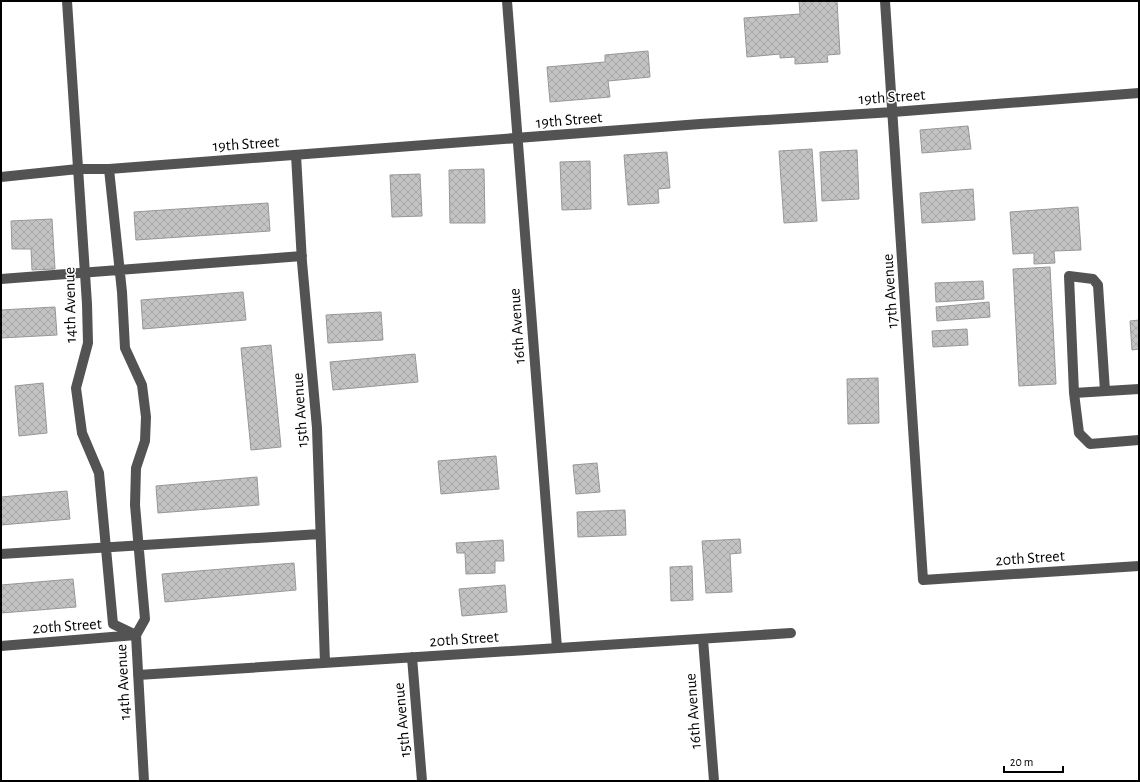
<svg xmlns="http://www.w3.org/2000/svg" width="1140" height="782" font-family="'Alegreya Sans',sans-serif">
<defs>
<pattern id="building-cross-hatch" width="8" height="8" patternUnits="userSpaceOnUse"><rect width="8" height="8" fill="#c3c3c3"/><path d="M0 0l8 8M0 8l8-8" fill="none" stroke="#a6a6a6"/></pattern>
</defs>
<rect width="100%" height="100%" fill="#fff"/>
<path fill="url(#building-cross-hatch)" stroke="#979797" d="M799 1H837L840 54 827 55 828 62 795 64V57L780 58V54L747 57 744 18 800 14Z
M648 51 650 77 608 81 610 97 550 102 547 67 605 62V55Z
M968 126 971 149 922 153 920 130Z
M812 149 817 221 784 223 779 151Z
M857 150 859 199 822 201 820 152Z
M667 152 670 188 658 189 659 203 628 205 624 155Z
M590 161 591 209 562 210 560 162Z
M484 169 485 223H450L449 170Z
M420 174 422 216 392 217 390 175Z
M973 189 975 220 922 223 920 193Z
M268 203 270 231 136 240 134 212Z
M1078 207 1081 250 1054 251 1055 263 1034 264V253L1013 254 1010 212Z
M52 219 55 269 32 270 31 249H12L11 221Z
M1050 267 1056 384 1019 386 1013 269Z
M983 281 984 299 936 302 935 283Z
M243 292 246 320 143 329 141 300Z
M989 302 990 317 937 321 936 307Z
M55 307 57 335 1 338V310Z
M381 312 383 340 328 343 326 315Z
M1139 320V349L1132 350 1130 321Z
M967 329 968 345 933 347 932 331Z
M271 345 281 447 251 450 241 348Z
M415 354 418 382 333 390 330 362Z
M878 378 879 423 848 424 847 379Z
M43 383 47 433 19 436 15 386Z
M496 456 499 489 441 494 438 461Z
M597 463 600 492 576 494 573 465Z
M257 477 259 505 158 513 156 486Z
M67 491 70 519 1 525V497Z
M625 510 626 535 578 537 577 512Z
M740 539 741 553 730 554 732 592 706 593 702 541Z
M503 540 504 561H495V573L466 574 465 553H457L456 543Z
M294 563 296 590 165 602 162 574Z
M692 566 693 600 671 601 670 567Z
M73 579 76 607 1 613V585Z
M505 585 507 612 462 616 459 589Z"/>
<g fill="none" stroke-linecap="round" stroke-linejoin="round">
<path stroke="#535353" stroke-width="10" d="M67 1 87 304 88 343 76 388 82 433 99 473 113 624 136 635 144 781
M507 1 557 648
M885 1 923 580 1139 566
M296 155 302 262 317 428 325 663
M1 177 78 169H109L700 124 893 112 1139 93
M1 279 302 256
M1105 391 1098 285 1093 279 1069 276 1074 393 1079 433 1090 444 1139 440
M1074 393 1139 389
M1 554 320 534
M703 639 714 781
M1 646 136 635 145 619 135 505 136 468 145 441 146 417 142 385 125 348 122 292 109 169
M412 657 422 781
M138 675 791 633"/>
</g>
<g text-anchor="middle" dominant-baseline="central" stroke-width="3" stroke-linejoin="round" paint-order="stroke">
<g font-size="16" fill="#000" stroke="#fff">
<text transform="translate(892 97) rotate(-4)">19th Street</text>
<text transform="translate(569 120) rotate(-5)">19th Street</text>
<text transform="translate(246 144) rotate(-4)">19th Street</text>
<text transform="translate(890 291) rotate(-94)">17th Avenue</text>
<text transform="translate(70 305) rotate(-91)">14th Avenue</text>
<text transform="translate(517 326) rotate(-94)">16th Avenue</text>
<text transform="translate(300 410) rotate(-94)">15th Avenue</text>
<text transform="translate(1030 558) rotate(-4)">20th Street</text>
<text transform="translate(67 626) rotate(-4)">20th Street</text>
<text transform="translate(464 639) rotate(-4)">20th Street</text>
<text transform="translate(123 682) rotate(-93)">14th Avenue</text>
<text transform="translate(693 711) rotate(-94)">16th Avenue</text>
<text transform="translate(402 720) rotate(-95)">15th Avenue</text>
</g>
</g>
<rect width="1140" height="782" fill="none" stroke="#000000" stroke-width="4"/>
<path d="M1004 766v6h59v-6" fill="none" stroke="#000000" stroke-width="2"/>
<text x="1010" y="766" font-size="12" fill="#000000" stroke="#ffffff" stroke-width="3" paint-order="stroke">20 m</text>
</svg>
